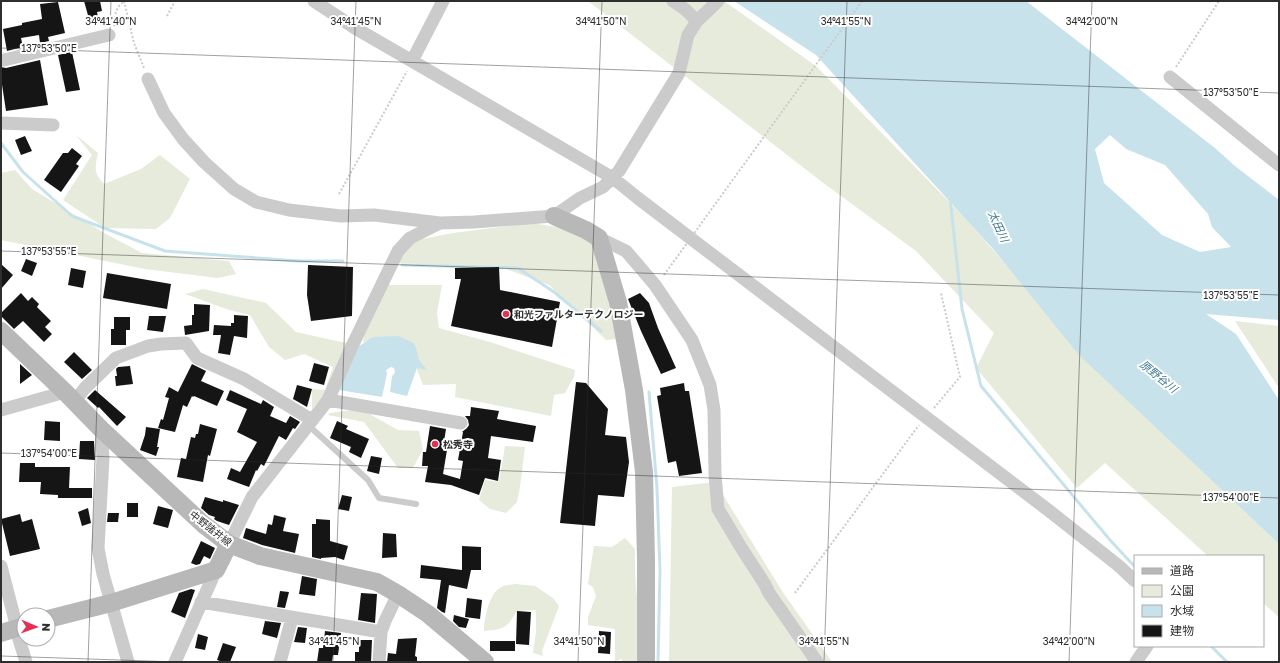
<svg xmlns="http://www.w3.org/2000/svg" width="1280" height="663" font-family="'Golos Text','Noto Sans JP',sans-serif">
<rect width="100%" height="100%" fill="#fff"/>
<path fill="#e6ebdb" d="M588 1H724L816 66 966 219 1104 378 1279 544V617L1263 603V556H1208L1105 463 1077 488 976 368 994 333 916 251 822 182Z
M76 135 98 153C95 167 93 173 104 184L141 169 160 155 190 179 170 218 156 229 105 228 63 200 92 155Z
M15 170 32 189 106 234 142 253 229 261 236 274 218 278 145 269 1 240V173Z
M531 223 564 228 595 240 599 250 617 339 606 340 549 285 501 267 397 263 412 241 453 233Z
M386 285H442L437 313 439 328 490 342 575 370 574 377 565 393 554 395 551 416 455 397 456 384 423 385 410 352 377 341 363 342 365 323Z
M203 289 266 303 296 332 346 343 348 353 325 395 312 409V389L325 390 333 367 304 354 285 360 269 347 250 315 229 310 185 294Z
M1235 321 1279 326V388Z
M361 409 398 430 419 431 423 449 413 468H398L364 422 328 415 330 413Z
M505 446 525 447 520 487 517 502 506 513 490 509 479 500 485 480 499 482Z
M715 482 782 591 832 662H669L672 487Z
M625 538 635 549V572L638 612V662H622V659L615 661V629L588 625V617L596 596 593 587 588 584 594 546 612 547Z
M515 584 535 586 553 598 559 606 542 651 543 656 533 653 536 632V610L517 611C506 629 504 629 484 631 484 619 489 594 500 588 503 585 510 585 515 584Z"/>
<path fill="#c7e2eb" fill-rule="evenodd" d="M734 1H1026L1215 148 1235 166 1279 200V320L1206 314 1236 334 1279 400V544L1079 355 993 249 816 55ZM1110 135 1126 149 1165 165 1208 214 1212 227 1231 247 1200 252 1162 235 1104 183 1095 149Z
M398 336 414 343 416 348 419 360 427 370 417 368 407 396 390 392 392 376 395 373 394 368 391 367 386 370 387 374 382 397 339 390 359 346 373 337Z"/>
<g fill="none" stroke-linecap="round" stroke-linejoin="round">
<path stroke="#c7e2eb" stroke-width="3" d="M1 143 23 172 72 216 165 251 298 261H343
M950 198 962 309 981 386 1110 540 1135 567
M402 265 518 268 554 292 601 331
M649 392 657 488 660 570 658 662
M1211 646 1227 662"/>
</g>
<path fill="#151515" d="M84 1H100L102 11 97 12 98 17 89 19Z
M58 2 65 33 48 37 49 41 40 43 39 35 21 38 23 47 7 51 3 29 22 25V23L42 19 40 4Z
M72 52 80 90 66 92 58 55Z
M40 60 48 105 6 111 1 78V67L6 68Z
M25 136 32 151 21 155 15 140Z
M72 148 82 156 76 164 79 166 61 192 44 180 63 153H68Z
M26 259 37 263 32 276 21 271Z
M1 264 13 275 1 289Z
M308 265 353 267 352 316 311 321 307 295Z
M499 267 500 290 560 302 552 347 451 326 461 279H455V268Z
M71 268 86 271 83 288 68 285Z
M107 273 171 284 167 309 103 298Z
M21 293 28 301 32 297 39 304 37 307 51 321 45 327 52 334 44 342 23 321 14 329 1 316V313Z
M640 293 649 303 658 328 676 368 661 374 641 331 628 299Z
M194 304 210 305 209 331 185 335 184 326 192 325V315H194Z
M234 315 248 316 247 338 234 336 230 355 218 353 221 335H213L214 325 231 326V323H234Z
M149 316H166L163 332 147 330Z
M114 317H130V330H126V345H111V329H114Z
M74 352 92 370 82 379 64 362Z
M314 363 329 367 324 385 309 381Z
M20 364 32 375 20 384Z
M192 364 206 371 201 381 224 391 217 406 194 396 193 397 192 396 187 407 183 405 175 432 158 428 161 419 163 420 169 398 165 397 169 387 178 392Z
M130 366 133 384 116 386 115 376H117L116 369 118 367Z
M576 382 586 383 608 409 605 435 626 437 629 462 624 497 598 495 595 526 560 523Z
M684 383 685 391H689L702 473 679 476 676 461 668 463 657 396 661 395 660 388Z
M297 385 312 389 307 407 293 399Z
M95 390 126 417 117 426 99 407 98 408 87 398Z
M230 390 261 404 263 400 274 407 270 416 286 423 290 416 300 422 295 429 293 428 286 440 279 436 264 466 261 464 257 471 256 470 249 487 227 479 231 468 240 472 257 442 237 432 247 409 226 400Z
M471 407 499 411 497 419 536 426 533 442 491 436 488 458 501 460 498 481 485 478 479 495 451 485 425 482 428 466H422L423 452H426L430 426 446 429 443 448 447 450 443 474 460 479 463 461 458 460 463 432H462L467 428 469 425 468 420 465 416H470Z
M45 421 60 422V441L44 440Z
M337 421 348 426 346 429 369 439 361 458 349 452 351 447 330 438Z
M200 424 217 429 210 456 208 455 203 482 177 477 181 458 186 459 191 437 195 438 196 434H198Z
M146 427 160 429 157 447H159L156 456 140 450 145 435Z
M80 441H94L95 460 79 459Z
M371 456 382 458 379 474 367 471Z
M20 463H35V467H70L69 488H92V498H58V495L40 494 41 482H19Z
M342 495 352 497 349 511 338 509Z
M205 497 223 502V500L239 505 229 525 217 521 214 519 215 517 209 515 201 508Z
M127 503H138V517H127Z
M158 506 173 510 168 528 153 524Z
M88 508 91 523 82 526 78 512Z
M108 513H119L118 522H107Z
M20 514 22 522 32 519 40 549 10 556 1 519Z
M274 515 286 518 283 531 299 534 295 553 262 545 243 538 246 528 266 534 268 524 272 525Z
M316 519 330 520V541L348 546 344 560 335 557 321 558V559L312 557V524H316Z
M383 533 396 534 397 557 382 558Z
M201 541 215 548 210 559 204 556 200 564 196 565 191 563Z
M462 546 481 547V570H471L467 589 449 585 445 613 442 612 437 608 441 580 420 578 421 565 462 570Z
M302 576 317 579 315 596 299 594Z
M191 589 195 590 185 618 171 612 179 593Z
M280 591 289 592 285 608 277 607Z
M361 593 377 594 375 623 358 620Z
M467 598 482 600 480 619 465 617Z
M517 611 531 612 529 645 516 644Z
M454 615 469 619 466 628 459 627 453 621Z
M265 621 281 623 277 638 262 634Z
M298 627 307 628 305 643 294 642Z
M325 631 341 633 338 655H333L332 662H317L319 648H323Z
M599 631 611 632 610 654 598 653Z
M198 634 208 637 205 650 195 648Z
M417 638 415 656 417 657V662H387L388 653 396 654 398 639Z
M359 640H372L371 662H355V652H359Z
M490 641H515V651H490Z
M223 643 236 647 230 662H223L217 660Z"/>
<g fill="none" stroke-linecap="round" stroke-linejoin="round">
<path stroke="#cbcbcb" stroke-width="2" stroke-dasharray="2 2" stroke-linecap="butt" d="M124 1 134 43 144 68
M167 16 175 1
M114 26C115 16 115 7 125 1
M1176 67 1219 1
M339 194 407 71
M934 408 960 377 941 293
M795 593 919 425"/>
<path stroke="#cbcbcb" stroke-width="6" d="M308 425 368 480 379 498 416 504"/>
<path stroke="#cbcbcb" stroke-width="13" d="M314 1 355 28 412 61 613 178 639 199 1052 513 1119 566 1135 581
M673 1 686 10 697 21
M4 60 109 35
M412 61 443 1
M1170 77 1279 165
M148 79 164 113 183 139 204 162 234 189 256 202 289 210 341 216 374 215 440 223 474 222 554 216 580 198 603 187 619 171 679 73 688 35 697 21 718 1
M1 123 53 125
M599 238 626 251 655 285 692 340 710 385 714 410 715 475 718 509 742 549 764 583 769 593 817 662
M328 400 461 423
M74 402 85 388 116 358 148 346 161 344 186 343 197 358 244 379 312 420
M1 410 65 392
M101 429 103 458 98 548 103 574 128 662
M229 544 252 497 328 400 353 344 398 251 410 238 440 223
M1 566 17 628 18 636 26 662
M201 602 381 632
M175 662 216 570
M280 662 292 618
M379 662 381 632 385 621 398 594
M1136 662 1147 646"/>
<path stroke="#b8b8b8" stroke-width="18" d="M554 216 586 230 599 238 618 302 634 390 644 472 646 560V662
M1 331 65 392 101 429 203 524 229 544 260 556 377 582 398 594 428 614 485 662
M48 619 111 603 216 570 229 544
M1 633 24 626"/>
<path stroke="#cbcbcb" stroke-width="2" stroke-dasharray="2 2" stroke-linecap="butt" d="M664 275 862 1"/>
</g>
<path fill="none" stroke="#2e2e2e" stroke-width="1" stroke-opacity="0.45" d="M1 48 1279 93M1 251 1279 295M1 453 1279 498M1 656 178 662M88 662 111 1M333 662 356 1M578 662 602 1M824 662 847 1M1069 662 1092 1"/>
<g fill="#e53054" stroke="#fff" stroke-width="1.5">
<circle cx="506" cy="314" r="4"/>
<circle cx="435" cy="444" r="4"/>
</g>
<g text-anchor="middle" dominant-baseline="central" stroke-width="4" stroke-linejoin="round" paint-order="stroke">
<g font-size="10" font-weight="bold" fill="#2e2e2e" stroke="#fff" text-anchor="start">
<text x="514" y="314">和光ファルターテクノロジー</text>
<text x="443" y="444">松秀寺</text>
</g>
<g font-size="10" fill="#2e2e2e" stroke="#fff">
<text transform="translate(211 528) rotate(38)">中野諸井線</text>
</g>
<g font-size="11" font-style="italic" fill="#3c7a8f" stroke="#fff">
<text transform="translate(999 226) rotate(65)">太田川</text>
<text transform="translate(1159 376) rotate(39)">原野谷川</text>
</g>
</g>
<g font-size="10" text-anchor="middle" fill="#2e2e2e" stroke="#fff" stroke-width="4" stroke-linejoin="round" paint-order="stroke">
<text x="111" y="25">34°41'40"N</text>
<text x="356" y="25">34°41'45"N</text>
<text x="601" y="25">34°41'50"N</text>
<text x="846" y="25">34°41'55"N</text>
<text x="1092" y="25">34°42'00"N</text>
<text x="49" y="52">137°53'50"E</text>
<text x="1231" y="96">137°53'50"E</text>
<text x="49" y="255">137°53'55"E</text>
<text x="1231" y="299">137°53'55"E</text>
<text x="49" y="457">137°54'00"E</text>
<text x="1231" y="501">137°54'00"E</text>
<text x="334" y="645">34°41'45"N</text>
<text x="579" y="645">34°41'50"N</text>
<text x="824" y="645">34°41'55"N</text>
<text x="1069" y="645">34°42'00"N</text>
</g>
<rect width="1280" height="663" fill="none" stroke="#2e2e2e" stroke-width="4"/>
<rect x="1134" y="555" width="130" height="92" fill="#ffffff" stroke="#ababab"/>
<rect x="1142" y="568" width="20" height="6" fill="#b8b8b8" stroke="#ababab"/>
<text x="1170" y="575" font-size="12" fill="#2e2e2e">道路</text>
<rect x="1142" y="585" width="20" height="12" fill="#e6ebdb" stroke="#ababab"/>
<text x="1170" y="595" font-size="12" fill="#2e2e2e">公園</text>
<rect x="1142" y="605" width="20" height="12" fill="#c7e2eb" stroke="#ababab"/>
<text x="1170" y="615" font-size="12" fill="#2e2e2e">水域</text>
<rect x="1142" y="625" width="20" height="12" fill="#151515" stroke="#ababab"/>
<text x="1170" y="635" font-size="12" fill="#2e2e2e">建物</text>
<g transform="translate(36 627) rotate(92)"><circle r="19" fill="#ffffff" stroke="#ababab"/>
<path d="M0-3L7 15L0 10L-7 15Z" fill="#e53054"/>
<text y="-6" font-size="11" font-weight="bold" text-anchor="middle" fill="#2e2e2e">N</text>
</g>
</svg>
